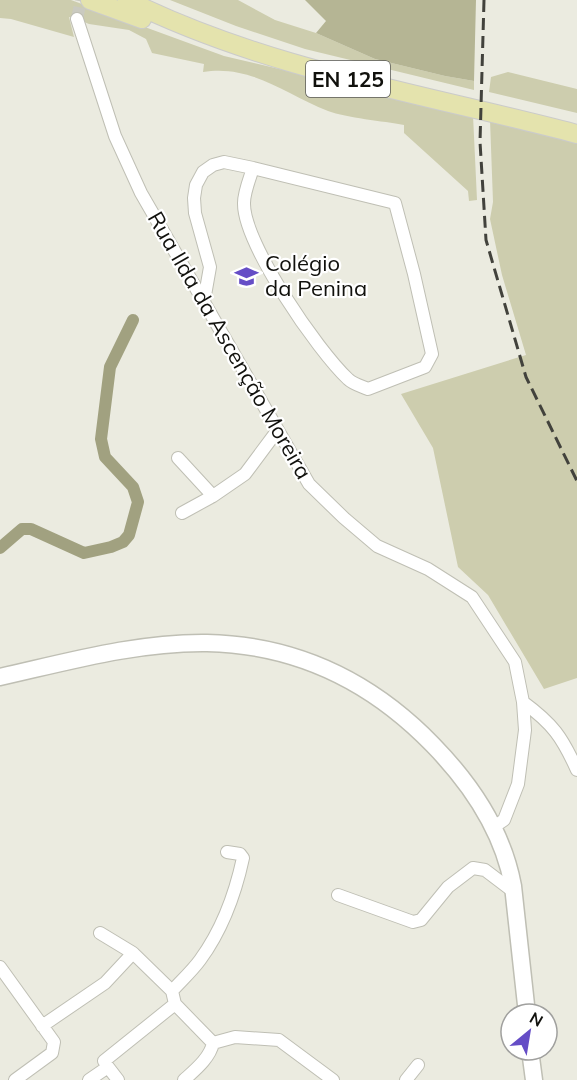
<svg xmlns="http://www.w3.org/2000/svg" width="577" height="1080" font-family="Mulish,sans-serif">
<rect width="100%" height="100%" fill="#ebebe0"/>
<path fill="#cdcdae" d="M0 0H71L224 56 473 115 477 200 469 201 468 191 404 133V125C383 121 347 118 328 111 285 94 251 64 203 72L204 64 152 53 146 39 129 30 89 24 77 19 69 17 74 37 11 19 0 18Z
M170 0H238L275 20 316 33 375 59 445 76 474 81V90L305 49 236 26Z
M508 72 577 89V113L489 92 491 77Z
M490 120 577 142V678L544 689 488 595 458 567 433 448 401 394 526 355 502 275 490 219 493 202Z"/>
<path fill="#b5b594" d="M305 0H476L474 81 445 76 375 59 316 33 326 21Z"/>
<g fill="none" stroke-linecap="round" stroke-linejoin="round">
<path stroke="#a1a180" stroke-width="12" d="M0 548 22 529H31L84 553 111 547 123 542 129 535 138 502 133 487 105 457 101 439 110 367 133 320"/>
<path stroke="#cacac0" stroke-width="12" stroke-dasharray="12 6" stroke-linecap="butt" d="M77 19 81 0"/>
<defs>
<path id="minor" d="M77 19 115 136 141 193 309 484 344 518 377 546 428 569 472 597 515 662 523 702 525 730 518 784 504 820 492 828
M204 301 210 267 195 213 194 198 196 185 203 172 213 165 224 162 253 168 395 203 414 274 432 354 425 367 368 389C361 386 353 384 348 379 318 351 243 243 244 203 244 192 250 178 253 168
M178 458 213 496 245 474 277 431
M182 513 213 496
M523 702C553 724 562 737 577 770
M338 895 413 922 421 920 448 887 473 868 485 870 514 892
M100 933 133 953
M0 967 54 1042 52 1053 15 1080
M172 991C181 981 192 971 200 960 222 930 235 895 243 858L240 854 227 852
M42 1026 105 983 133 953 172 991 175 1004 213 1043
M104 1061 175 1004
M89 1080 108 1067 118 1080
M184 1080C195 1070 210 1058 213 1043L235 1037 279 1040 333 1080
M406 1080 418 1065"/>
<path id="secondary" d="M0 677C67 662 137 642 207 643 297 645 371 681 433 745 471 784 503 832 513 886L527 1014
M530 1050 534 1080"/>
<path id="primary" d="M90 0 142 19
M127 0C268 70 425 94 577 134"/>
</defs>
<use href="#minor" stroke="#bfbfb4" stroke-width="14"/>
<use href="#secondary" stroke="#bfbfb4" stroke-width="19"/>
<use href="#primary" stroke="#cbcbca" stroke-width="20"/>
<use href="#minor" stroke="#fff" stroke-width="12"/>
<use href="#secondary" stroke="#fff" stroke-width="16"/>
<use href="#primary" stroke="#e4e3ad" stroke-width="18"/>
<path stroke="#42423c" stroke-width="3" stroke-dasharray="12 6" stroke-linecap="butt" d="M484 0 480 142 486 240 526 377 577 481"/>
</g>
<defs>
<symbol id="school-bare" viewBox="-9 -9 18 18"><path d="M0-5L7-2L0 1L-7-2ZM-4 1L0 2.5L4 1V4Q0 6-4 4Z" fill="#654dc6" stroke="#fff" stroke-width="2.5" paint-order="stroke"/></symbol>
</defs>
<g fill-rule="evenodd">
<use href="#school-bare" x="230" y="260" width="33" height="33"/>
</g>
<g text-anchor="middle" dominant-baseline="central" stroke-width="4.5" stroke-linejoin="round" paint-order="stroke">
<rect fill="#fff" stroke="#585856" stroke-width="1.5" x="306" y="61" width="84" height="36" rx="4.5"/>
<g font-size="21" font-weight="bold" fill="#11110d">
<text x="348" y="79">EN 125</text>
</g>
<g font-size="22" fill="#11110d" stroke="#fff" text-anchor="start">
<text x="265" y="263">Colégio<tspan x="265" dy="25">da Penina</tspan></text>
</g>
<g font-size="22" fill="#11110d" stroke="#fff">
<text transform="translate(230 345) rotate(60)">Rua Ilda da Ascenção Moreira</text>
</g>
</g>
<g transform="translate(529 1032) rotate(30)"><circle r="28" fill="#ffffff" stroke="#a0a09e" stroke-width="1.5"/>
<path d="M0-4.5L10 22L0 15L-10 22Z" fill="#654dc6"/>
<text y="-9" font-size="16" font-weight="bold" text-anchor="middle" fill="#11110d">N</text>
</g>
</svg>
